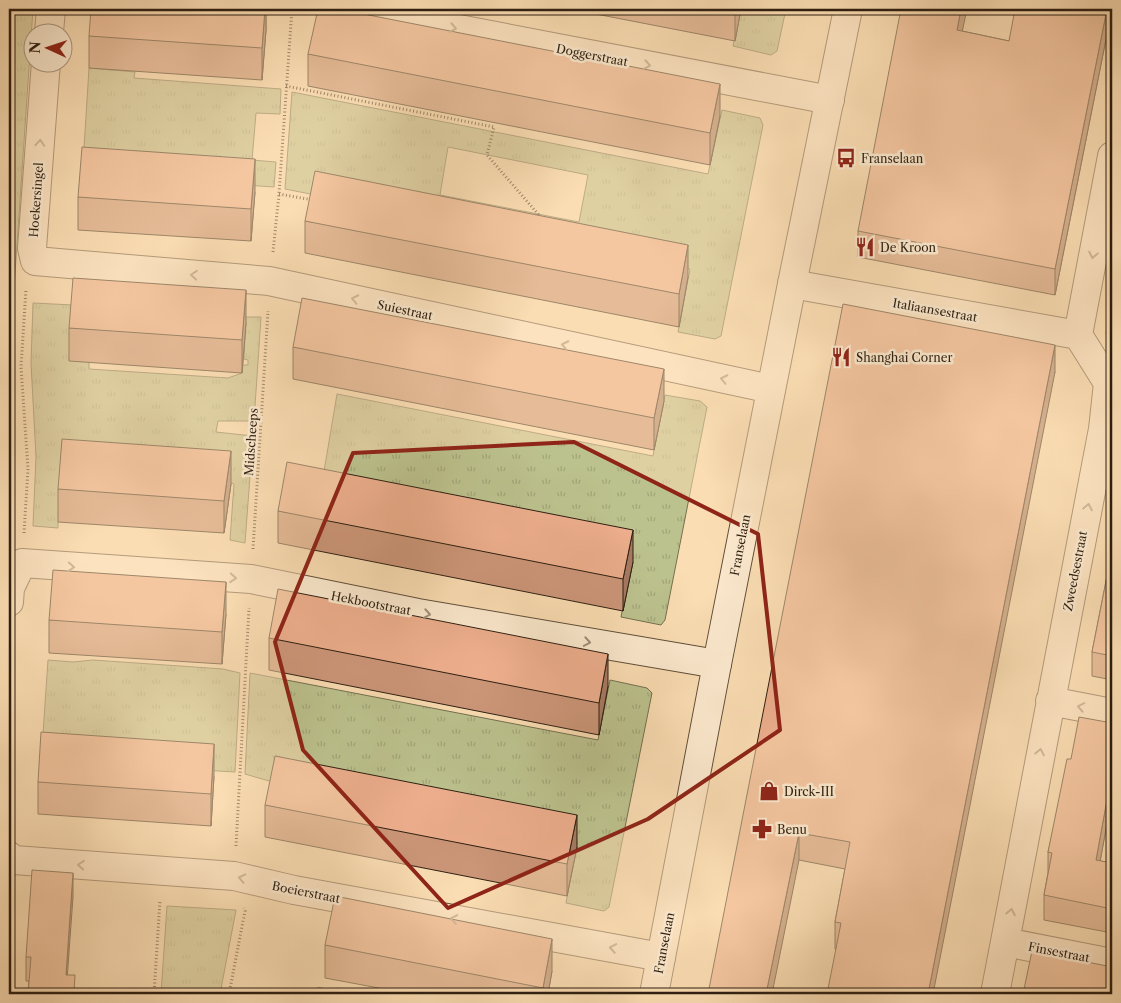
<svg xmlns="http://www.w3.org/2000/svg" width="1121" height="1003" font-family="'Libre Caslon Text',serif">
<defs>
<pattern id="grass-tufts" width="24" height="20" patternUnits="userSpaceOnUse" patternTransform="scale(1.25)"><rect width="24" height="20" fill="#bcc28e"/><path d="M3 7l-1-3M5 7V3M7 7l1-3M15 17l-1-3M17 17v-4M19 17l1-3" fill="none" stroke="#a2a679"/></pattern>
</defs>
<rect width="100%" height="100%" fill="#fbddb3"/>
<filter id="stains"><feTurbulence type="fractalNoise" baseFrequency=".004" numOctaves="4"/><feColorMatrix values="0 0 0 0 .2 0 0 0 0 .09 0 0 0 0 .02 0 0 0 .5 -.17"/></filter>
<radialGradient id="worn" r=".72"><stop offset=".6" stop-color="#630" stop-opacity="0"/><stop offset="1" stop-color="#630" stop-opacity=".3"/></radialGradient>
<path fill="url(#grass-tufts)" stroke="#747050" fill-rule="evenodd" d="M9 9H33L9 362Z
M741 9H786L777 51 771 55 733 46Z
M89 68 135 72 134 78 281 89 280 114 256 113 252 160 276 162 274 187 125 177 82 180Z
M292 92 708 174 722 110 760 118 763 125 721 336 715 339 678 332 690 269 285 189ZM448 147 588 175 579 222 440 195Z
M33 303 73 305 69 360 89 362V369L228 378 242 373 243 365H248V360L244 359 246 317H261L254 421H218L216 432 253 436 245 543 230 540 234 484 217 476 58 522V528L33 526 36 457 31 363Z
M337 394 653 456 665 395 700 401 707 407 665 620 661 625 621 617 633 556 320 495Z
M48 660 73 662 93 660 223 669 240 673 235 772 86 763 41 764Z
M250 673 598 740 610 680 647 688 652 693 609 907 604 911 566 903 577 842 276 783 245 774Z
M167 906 236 910 220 994H161Z
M318 987 336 992 337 988 372 994H316Z"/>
<path fill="#bcc28e" stroke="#747050" d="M1112 299V361L1106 333Z"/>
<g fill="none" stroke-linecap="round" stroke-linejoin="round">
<defs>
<path id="minor" d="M354 9 830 100
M49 32 51 9
M46 62 32 248 35 261 269 281 771 389
M792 284 1078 335
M9 602 10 588 22 563 251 579 418 613 717 664
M1050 701 1112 713
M9 856 14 860 234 876 294 890 661 957
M1005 942 1112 963
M995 994 1103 429 1108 383 1078 335 1112 156"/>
<path id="tertiary" d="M654 994 717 664 792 284 848 9"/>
</defs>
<use href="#minor" stroke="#604e3a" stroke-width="30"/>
<use href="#tertiary" stroke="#604e3a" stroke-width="30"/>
<path stroke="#2d1f11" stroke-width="3" stroke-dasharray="1 2.5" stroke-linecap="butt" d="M286 86 494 127 487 155 538 214V219
M279 194 313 200
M273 252 279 194 292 9
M24 533 28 469 21 367 26 289
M253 549 268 311
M236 846 249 608
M154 994 160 900
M229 994 245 911 244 908"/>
<use href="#minor" stroke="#fce9ce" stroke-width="28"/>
<use href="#tertiary" stroke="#fce9ce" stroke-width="28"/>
</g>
<path fill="#cc9679" stroke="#2d1f11" d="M266 9V30L262 80 89 68V36Z
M570 9H741L735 41Z
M1112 9 1055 295 858 257V231L962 31 1009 41Z
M308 54 720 116 710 165 308 86Z
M255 192 251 241 78 230V197Z
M305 221 688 277 679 327 305 253Z
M246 323 242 373 69 361V328Z
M293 347 664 401 654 450 293 379Z
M1055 372 836 949H835V922L845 869 799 860 708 994Z
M231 484 224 533 58 522V489Z
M278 511 633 562 623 611 278 543Z
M1112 551V680L1092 676V652Z
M226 614 222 664 49 653V620Z
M269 638 608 686 599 735 269 670Z
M1112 723V796L1100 861 1112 863V933L1044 920V895L1048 873V852L1071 759Z
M214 776 211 826 38 814V782Z
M265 805 577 847 567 896 265 837Z
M73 897 28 994 29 981H26V957Z
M325 945 552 971 548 994H411L325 978Z"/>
<path fill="#a67a63" stroke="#2d1f11" d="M265 9H266V30L262 80V48Z
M735 9H741L735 41Z
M961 9H967L957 56V30Z
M1107 9H1112L1055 295V269Z
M720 84V116L710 165V133Z
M255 159V192L251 241V209Z
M688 245V277L679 327V294Z
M246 290V323L242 373V340Z
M1055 345V372L933 994H928Z
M664 369V401L654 450V418Z
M231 451V484L224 533V501Z
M633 530V562L623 611V579Z
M226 582V614L222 664V632Z
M608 654V686L599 735V703Z
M214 744V776L211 826V794Z
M1112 772V796L1096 884V860Z
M577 815V847L567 896V864Z
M799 833V860L772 994H766Z
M73 873V897L66 994V975Z
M552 939V971L548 994H543V988Z"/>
<path fill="#edae8d" stroke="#2d1f11" d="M91 9H265L262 48 89 36Z
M318 9H338L720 84 710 133 308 54Z
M901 9H961L957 30 1009 41 1015 9H1107L1055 269 858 231Z
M82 147 255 159 251 209 78 197Z
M315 171 688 245 679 294 305 221Z
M73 278 246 290 242 340 69 328Z
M302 298 664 369 654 418 293 347Z
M843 304 1055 345 928 994H827L841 923 835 922 850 842 799 833 766 994H708Z
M62 439 231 451 224 501 58 489Z
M287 462 633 530 623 579 278 511Z
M1112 551V656L1092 652Z
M53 570 226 582 222 632 49 620Z
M278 589 608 654 599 703 269 638Z
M1079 717 1112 723V772L1096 860 1112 863V909L1044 895 1052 853 1048 852 1067 759H1071Z
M41 732 214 744 211 794 38 782Z
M275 756 577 815 567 864 265 805Z
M32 870 73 873 66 975H75L74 992 110 994H28L31 957H26Z
M335 896 552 939 543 988 325 945Z
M1032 951 1112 967V994H1023Z"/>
<defs><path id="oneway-chevron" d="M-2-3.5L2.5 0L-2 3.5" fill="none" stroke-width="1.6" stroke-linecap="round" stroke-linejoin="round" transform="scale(1.25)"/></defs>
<g stroke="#9f8e79">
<use href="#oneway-chevron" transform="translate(453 28) rotate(11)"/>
<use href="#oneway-chevron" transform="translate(647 65) rotate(11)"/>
<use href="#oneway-chevron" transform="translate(40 143) rotate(-86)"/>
<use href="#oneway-chevron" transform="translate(1093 255) rotate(101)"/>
<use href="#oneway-chevron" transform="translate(194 275) rotate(-175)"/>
<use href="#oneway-chevron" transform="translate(355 299) rotate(-168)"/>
<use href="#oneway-chevron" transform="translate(565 345) rotate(-168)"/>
<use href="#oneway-chevron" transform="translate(724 379) rotate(-168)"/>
<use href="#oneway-chevron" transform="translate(1088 507) rotate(-79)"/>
<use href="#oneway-chevron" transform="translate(71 567) rotate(4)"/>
<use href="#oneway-chevron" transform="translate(233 578) rotate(4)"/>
<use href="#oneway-chevron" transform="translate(427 614) rotate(10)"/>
<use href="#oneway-chevron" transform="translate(587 642) rotate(10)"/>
<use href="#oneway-chevron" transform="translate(1081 707) rotate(-169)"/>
<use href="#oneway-chevron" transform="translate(1040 752) rotate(-79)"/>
<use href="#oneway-chevron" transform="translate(81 865) rotate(-175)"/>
<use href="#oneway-chevron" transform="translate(242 878) rotate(-167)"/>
<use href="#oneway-chevron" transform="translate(1011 912) rotate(-79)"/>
<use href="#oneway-chevron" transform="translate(454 919) rotate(-170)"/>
<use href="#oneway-chevron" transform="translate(613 948) rotate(-170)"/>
</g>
<path d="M0 0H1121V1003H0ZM574 442 758 534 780 730 648 819 448 908 303 750 275 642 353 453Z" fill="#fbddb3" fill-opacity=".55" fill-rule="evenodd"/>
<path fill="none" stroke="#8f2418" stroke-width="4" stroke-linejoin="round" d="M574 442 758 534 780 730 648 819 448 908 303 750 275 642 353 453Z"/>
<defs>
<symbol id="bus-bare" viewBox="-9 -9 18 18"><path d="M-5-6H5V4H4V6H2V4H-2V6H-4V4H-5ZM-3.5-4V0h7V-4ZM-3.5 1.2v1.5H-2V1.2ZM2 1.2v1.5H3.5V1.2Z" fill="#8f2418" stroke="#fce9ce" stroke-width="2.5" paint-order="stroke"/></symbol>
<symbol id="restaurant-bare" viewBox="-9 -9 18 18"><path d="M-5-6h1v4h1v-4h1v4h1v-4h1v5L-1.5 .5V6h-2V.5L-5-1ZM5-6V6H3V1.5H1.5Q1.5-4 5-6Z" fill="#8f2418" stroke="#fce9ce" stroke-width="2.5" paint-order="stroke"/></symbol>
<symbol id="shop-bare" viewBox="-9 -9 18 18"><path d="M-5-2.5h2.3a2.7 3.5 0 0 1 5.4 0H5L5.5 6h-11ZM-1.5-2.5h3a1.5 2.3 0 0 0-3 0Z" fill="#8f2418" stroke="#fce9ce" stroke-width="2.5" paint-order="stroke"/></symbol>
<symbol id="pharmacy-bare" viewBox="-9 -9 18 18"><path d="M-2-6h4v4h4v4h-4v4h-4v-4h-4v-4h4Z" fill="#8f2418" stroke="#fce9ce" stroke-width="2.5" paint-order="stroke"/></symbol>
</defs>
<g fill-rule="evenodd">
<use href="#bus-bare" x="832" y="144" width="28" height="28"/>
<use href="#restaurant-bare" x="851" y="233" width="28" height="28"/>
<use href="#restaurant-bare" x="827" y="343" width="28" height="28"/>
<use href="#shop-bare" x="755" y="777" width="28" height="28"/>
<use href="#pharmacy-bare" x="748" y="815" width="28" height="28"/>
</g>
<g text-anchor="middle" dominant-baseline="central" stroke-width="5" stroke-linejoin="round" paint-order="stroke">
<g font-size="12" fill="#2d1f11" stroke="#fce9ce">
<text transform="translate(592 55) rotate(11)">Doggerstraat</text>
<text transform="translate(36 200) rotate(-86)">Hoekersingel</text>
<text transform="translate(405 310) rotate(12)">Suiestraat</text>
<text transform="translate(935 310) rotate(10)">Italiaansestraat</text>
<text transform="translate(251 442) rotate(-86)">Midscheeps</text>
<text transform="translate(740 545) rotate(-79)">Franselaan</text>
<text transform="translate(1075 571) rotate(-79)">Zweedsestraat</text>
<text transform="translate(371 603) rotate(11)">Hekbootstraat</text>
<text transform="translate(306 892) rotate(11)">Boeierstraat</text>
<text transform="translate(664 943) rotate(-79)">Franselaan</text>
<text transform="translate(1059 952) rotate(11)">Finsestraat</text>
</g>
<g font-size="12" fill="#2d1f11" stroke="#fce9ce" text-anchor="start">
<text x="861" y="158">Franselaan</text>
<text x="880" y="247">De Kroon</text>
<text x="856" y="357">Shanghai Corner</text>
<text x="784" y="791">Dirck-III</text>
<text x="777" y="829">Benu</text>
</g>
</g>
<rect width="1121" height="1003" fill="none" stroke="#fbddb3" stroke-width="30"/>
<rect x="10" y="10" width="1101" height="983" fill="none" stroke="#2d1f11" stroke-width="2.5"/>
<rect x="15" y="15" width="1091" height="973" fill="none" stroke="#2d1f11"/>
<g transform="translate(48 48) rotate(273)"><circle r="24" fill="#fce9ce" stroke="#a99882"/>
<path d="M0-4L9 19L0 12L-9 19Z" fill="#8f2418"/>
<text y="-8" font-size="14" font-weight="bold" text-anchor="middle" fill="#2d1f11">N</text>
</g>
<rect width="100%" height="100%" filter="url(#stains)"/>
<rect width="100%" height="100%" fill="url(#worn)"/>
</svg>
